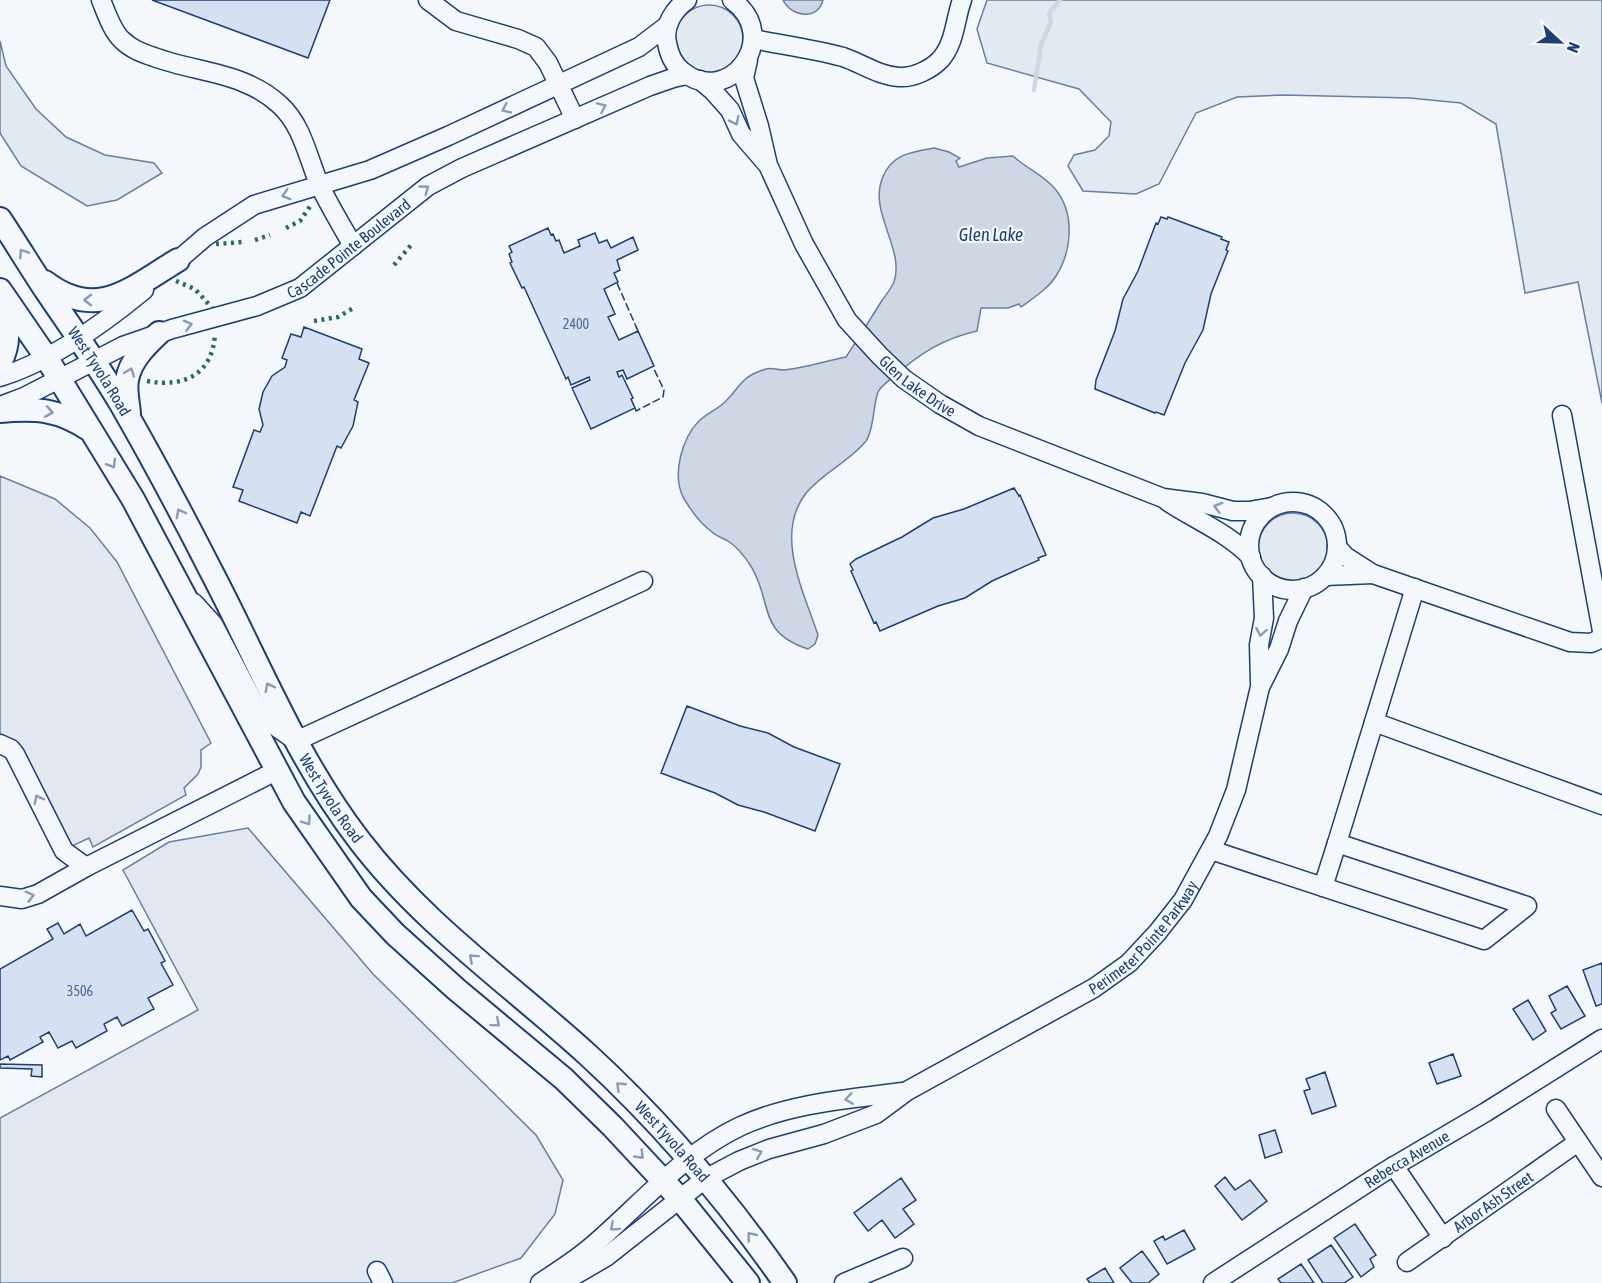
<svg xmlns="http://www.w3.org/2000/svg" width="1602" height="1283" font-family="'Asap Condensed',sans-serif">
<rect width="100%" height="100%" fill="#f4f7fb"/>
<path fill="#e3e9f0" stroke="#687fa3" stroke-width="1.5" d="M987 0H1602V403L1578 282 1525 293 1496 124 1461 103 1410 98 1283 95 1237 97 1196 113 1159 184 1136 194 1083 191 1068 166 1074 155 1095 150 1109 136 1111 122 1079 89 987 63 977 29Z
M675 39a34 34 0 1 1 68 0a34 34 0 1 1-68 0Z
M0 41 6 66 36 109 66 137 105 155 154 163 162 173 117 200 87 206 21 166 0 133Z
M1258 548a35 35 0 1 1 70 0a35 35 0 1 1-70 0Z"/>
<path fill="#e3e8f0" stroke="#687fa3" stroke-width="1.5" d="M0 476 55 499 90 528 117 562 211 743 201 750V767L198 774 184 788 186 795 93 847 89 838 70 847 0 737Z
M248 828 373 974 536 1135 563 1180 555 1214 521 1258 452 1283H0V1118L198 1010 123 870 169 842Z"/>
<path fill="#cfd7e4" stroke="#687fa3" stroke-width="1.5" d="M783 0H823C818 21 791 17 783 0Z
M934 148 949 152 960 158 956 161 959 167 987 158 1013 156C1027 169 1044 175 1056 190 1075 214 1072 251 1056 276 1048 289 1033 298 1021 307L1019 304 1008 308H981L977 331C942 339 921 353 894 376 889 381 881 386 878 392 873 405 874 430 866 441 850 461 824 472 807 492 773 533 804 592 818 635L815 644 808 649C757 632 773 604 752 568 746 558 737 547 728 541 723 538 716 536 712 532 701 524 690 509 683 497 672 474 682 438 699 421 707 413 718 409 725 402 742 385 740 377 766 369 772 367 778 370 784 370 805 368 826 361 846 357 858 338 870 320 881 302 885 296 891 289 894 282 905 249 869 213 882 179 891 154 911 152 934 148Z"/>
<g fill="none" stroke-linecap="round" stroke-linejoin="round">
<path stroke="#cfd7e4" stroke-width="4.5" d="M1034 90 1041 45 1051 22 1049 13 1060 0"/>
</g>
<path fill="#d5e0f0" stroke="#1d3f73" stroke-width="1.5" d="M152 0H330L308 58Z
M1161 217 1167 219 1168 217 1222 237 1221 239 1229 242 1226 250 1228 251 1211 294 1203 330 1185 363 1164 415 1156 412 1155 413 1095 389 1096 380 1115 331 1123 299 1138 271 1156 223 1158 224Z
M548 228 551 235 553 234 556 241 559 240 564 253 580 246 578 240 595 233 599 243 607 240 611 248 633 237 638 250 617 260 620 270 614 273 618 282 604 289 615 314 608 317 619 340 638 331 654 366 627 379 623 370 617 372 619 377 622 375 633 398 631 399 635 408 591 429 572 388 590 380 589 377 571 385 568 377 566 379 524 287 522 288 510 263 512 262 509 254 512 252 509 246Z
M304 327 362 349 359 359 369 363 354 400 358 402 353 426 341 448 337 446 310 516 301 512 297 523 239 501 243 490 233 487 254 430 260 432 263 425 259 409 263 392 272 376 285 367 287 360 282 358 291 334 301 337Z
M1014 488 1019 496 1020 495 1046 555 1038 558 1039 560 992 581 965 598 938 606 880 631 876 622 874 623 851 571 853 570 850 564 856 559 902 537 933 518 964 509Z
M687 706 740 726 768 733 794 747 840 764 815 831 764 812 738 805 715 793 661 773Z
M132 910 144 931 148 929 165 961 161 963 173 985 148 998 154 1009 122 1026 117 1017 104 1024 107 1031 76 1048 72 1041 58 1048 49 1032 40 1037 43 1042 10 1060 8 1056 0 1060V969L53 939 47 929 58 923 64 934 80 924 86 936Z
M1602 963V1004L1596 1006 1583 970Z
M1567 986 1585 1016 1561 1029 1551 1013 1556 1010 1549 996Z
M1528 1000 1546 1031 1533 1040 1513 1009Z
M1453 1054 1461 1076 1437 1084 1429 1063Z
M0 1064 42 1065V1077L31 1076 32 1069 0 1068Z
M1325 1072 1336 1106 1312 1114 1304 1091 1310 1089 1306 1079Z
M1275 1130 1282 1152 1265 1158 1259 1135Z
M1225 1177 1235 1190 1250 1180 1267 1201 1242 1220 1215 1186Z
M901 1178 916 1200 903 1209 914 1224 895 1238 882 1220 868 1231 854 1213Z
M1355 1224 1376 1255 1370 1259 1374 1267 1361 1277 1334 1238Z
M1184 1230 1195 1249 1167 1264 1154 1241 1163 1236 1165 1240Z
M1331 1245 1353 1277 1344 1283H1323L1308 1260Z
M1142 1251 1159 1274 1148 1283H1132L1120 1268Z
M1301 1264 1314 1283H1281L1278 1279Z
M1105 1268 1114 1283H1090L1087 1279Z"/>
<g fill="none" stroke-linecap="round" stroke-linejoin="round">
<defs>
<g id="minor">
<path d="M101 0C106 12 112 31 122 40 131 49 142 53 154 57 197 73 245 72 280 105 303 126 308 159 320 186 330 207 342 226 353 246"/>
<path d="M428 0 456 21 518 39 536 47 548 63 575 119"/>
<path d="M687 0C674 9 663 26 667 43 669 54 673 64 682 71 727 109 784 38 732 0"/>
<path d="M753 39C783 45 814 49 843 57 861 63 879 76 899 77 913 78 930 70 940 60 955 44 955 19 962 0"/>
<path id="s1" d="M748 60 744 78 759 126 768 165 804 244 847 320 880 356 904 379 940 404 979 426 1163 498 1202 503 1233 511H1249L1272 507"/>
<path d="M700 80 713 91 730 110 741 134 766 163"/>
<path d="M169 268 205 237 254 205 370 170 448 136 639 47 668 25"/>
<path d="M0 377C49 362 104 323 144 290"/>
<path id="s2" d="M0 406 24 397 123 346 172 329 257 306 300 288 428 186 462 168 650 86 673 78 687 75"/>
<path d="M1562 415 1602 631"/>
<path d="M1167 501C1195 520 1227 532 1251 557"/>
<circle cx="1293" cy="546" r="44"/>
<path d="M1337 547 1345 556 1373 574 1570 642 1591 643 1602 638"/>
<path d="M1325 576 1373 574"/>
<path d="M194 603 213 624 257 708 269 722 296 741 643 581"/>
<path d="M1260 683 1259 645 1264 618 1262 576"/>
<path d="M1374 722 1602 805"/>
<path d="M0 744 11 749 15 754 64 851 86 867"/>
<path d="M1211 850 1484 940 1527 906 1337 843 1415 588"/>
<path d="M1323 887 1337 843"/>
<path d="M0 896 22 899 38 894 86 867 276 771"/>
<path d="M1556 1109 1602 1177"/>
<path d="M1394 1166 1443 1238"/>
<path id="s3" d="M1407 1262 1578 1142"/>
<path d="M377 1271 383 1283"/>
<path d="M540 1283C558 1271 576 1260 592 1246 640 1205 683 1153 741 1126 791 1103 849 1099 903 1092"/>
<path id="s4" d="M553 1283 575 1275 606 1257 705 1179 739 1161 769 1149 824 1134 876 1114 907 1091 1094 988 1129 963 1157 933 1183 900 1218 836 1236 790 1260 687 1279 649 1288 621 1304 588"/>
<path d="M844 1283 903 1258"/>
<path id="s5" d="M1213 1283 1384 1172 1486 1112 1602 1039"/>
</g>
<g id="major">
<path id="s6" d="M0 219C16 243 31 268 47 292 72 329 98 365 121 404 152 458 182 514 210 569 258 660 296 758 359 840 423 924 510 984 588 1055 662 1123 728 1201 785 1283"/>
<path d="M45 282C97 322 131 288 178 260"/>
<path d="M0 290 46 357 133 499 294 802 361 898 395 934 456 989 564 1079 613 1127 681 1200 748 1283"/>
<path d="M0 304C8 325 11 342 0 363"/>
<path d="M0 411C37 408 58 409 90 430"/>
<path d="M129 413C128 403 125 390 127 380 130 361 145 346 159 333"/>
</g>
</defs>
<use href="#minor" stroke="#1d3f73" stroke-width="21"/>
<use href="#major" stroke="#1d3f73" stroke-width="26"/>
<use href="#minor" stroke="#f4f7fb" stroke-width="18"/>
<use href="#major" stroke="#f4f7fb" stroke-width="22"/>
<path stroke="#2c6c60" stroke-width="4.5" stroke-dasharray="3 4.5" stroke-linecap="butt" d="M286 228 300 221 311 205
M255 240 270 235
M216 244 243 242
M394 265 412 244
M176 281 195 289 212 308
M314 321 338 317 355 307
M147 381C185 388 213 374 215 333"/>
<path stroke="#1d3f73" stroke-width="1.5" stroke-dasharray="8 3" stroke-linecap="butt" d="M617 283 638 331
M635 408 636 411 663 397 664 390 653 367"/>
</g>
<defs><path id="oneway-chevron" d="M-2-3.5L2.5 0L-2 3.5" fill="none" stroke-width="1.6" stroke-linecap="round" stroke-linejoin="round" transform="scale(1.5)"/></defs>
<g stroke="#889bb7">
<use href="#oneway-chevron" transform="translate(602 107) rotate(-24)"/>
<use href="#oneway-chevron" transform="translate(506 109) rotate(155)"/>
<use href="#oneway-chevron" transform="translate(735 121) rotate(64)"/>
<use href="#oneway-chevron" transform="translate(425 189) rotate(-36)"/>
<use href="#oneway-chevron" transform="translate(286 195) rotate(163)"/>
<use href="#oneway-chevron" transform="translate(23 253) rotate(-123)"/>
<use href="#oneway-chevron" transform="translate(88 300) rotate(-180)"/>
<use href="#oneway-chevron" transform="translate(188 325) rotate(-14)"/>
<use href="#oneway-chevron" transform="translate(130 372) rotate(-70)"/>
<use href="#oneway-chevron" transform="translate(49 412) rotate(10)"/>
<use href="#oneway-chevron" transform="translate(112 464) rotate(59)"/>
<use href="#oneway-chevron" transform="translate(1218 507) rotate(-164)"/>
<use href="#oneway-chevron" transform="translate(180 513) rotate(-118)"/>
<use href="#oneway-chevron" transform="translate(1261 632) rotate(100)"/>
<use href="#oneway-chevron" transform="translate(269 687) rotate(-117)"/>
<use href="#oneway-chevron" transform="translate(38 799) rotate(-117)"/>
<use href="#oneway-chevron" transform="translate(307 821) rotate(55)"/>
<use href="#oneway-chevron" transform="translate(30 896) rotate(-15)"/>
<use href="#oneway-chevron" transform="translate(473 958) rotate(-138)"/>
<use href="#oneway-chevron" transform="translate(496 1023) rotate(40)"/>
<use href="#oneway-chevron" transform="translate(620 1086) rotate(-136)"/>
<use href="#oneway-chevron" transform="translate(849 1099) rotate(172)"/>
<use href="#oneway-chevron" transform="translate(758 1153) rotate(-21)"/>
<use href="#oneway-chevron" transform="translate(640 1155) rotate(46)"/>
<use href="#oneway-chevron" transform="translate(614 1227) rotate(138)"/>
<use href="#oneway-chevron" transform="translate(751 1236) rotate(-129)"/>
</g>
<g text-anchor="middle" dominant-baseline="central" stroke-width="4.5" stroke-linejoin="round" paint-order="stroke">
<g font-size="14" fill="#4b6792">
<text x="576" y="324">2400</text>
<text x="80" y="991">3506</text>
</g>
<g font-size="16" fill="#1d3f73" stroke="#f4f7fb">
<text stroke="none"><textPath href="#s2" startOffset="386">Cascade Pointe Boulevard</textPath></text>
<text stroke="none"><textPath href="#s6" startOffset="182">West Tyvola Road</textPath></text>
<text stroke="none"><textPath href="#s1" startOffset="380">Glen Lake Drive</textPath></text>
<text stroke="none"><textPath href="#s6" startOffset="668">West Tyvola Road</textPath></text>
<text stroke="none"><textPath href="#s4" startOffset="692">Perimeter Pointe Parkway</textPath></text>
<text stroke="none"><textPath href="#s6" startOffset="1154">West Tyvola Road</textPath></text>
<text stroke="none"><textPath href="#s5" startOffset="230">Rebecca Avenue</textPath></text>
<text stroke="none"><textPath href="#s3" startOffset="105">Arbor Ash Street</textPath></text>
</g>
<g font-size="18" font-style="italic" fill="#1d3f73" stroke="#f4f7fb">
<text x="991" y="234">Glen Lake</text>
</g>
</g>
<g transform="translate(1560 42) rotate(112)" stroke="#f4f7fb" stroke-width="4.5" paint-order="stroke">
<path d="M0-4.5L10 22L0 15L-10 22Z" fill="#1d3f73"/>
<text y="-9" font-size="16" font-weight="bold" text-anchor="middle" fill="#1d3f73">N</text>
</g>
</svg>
